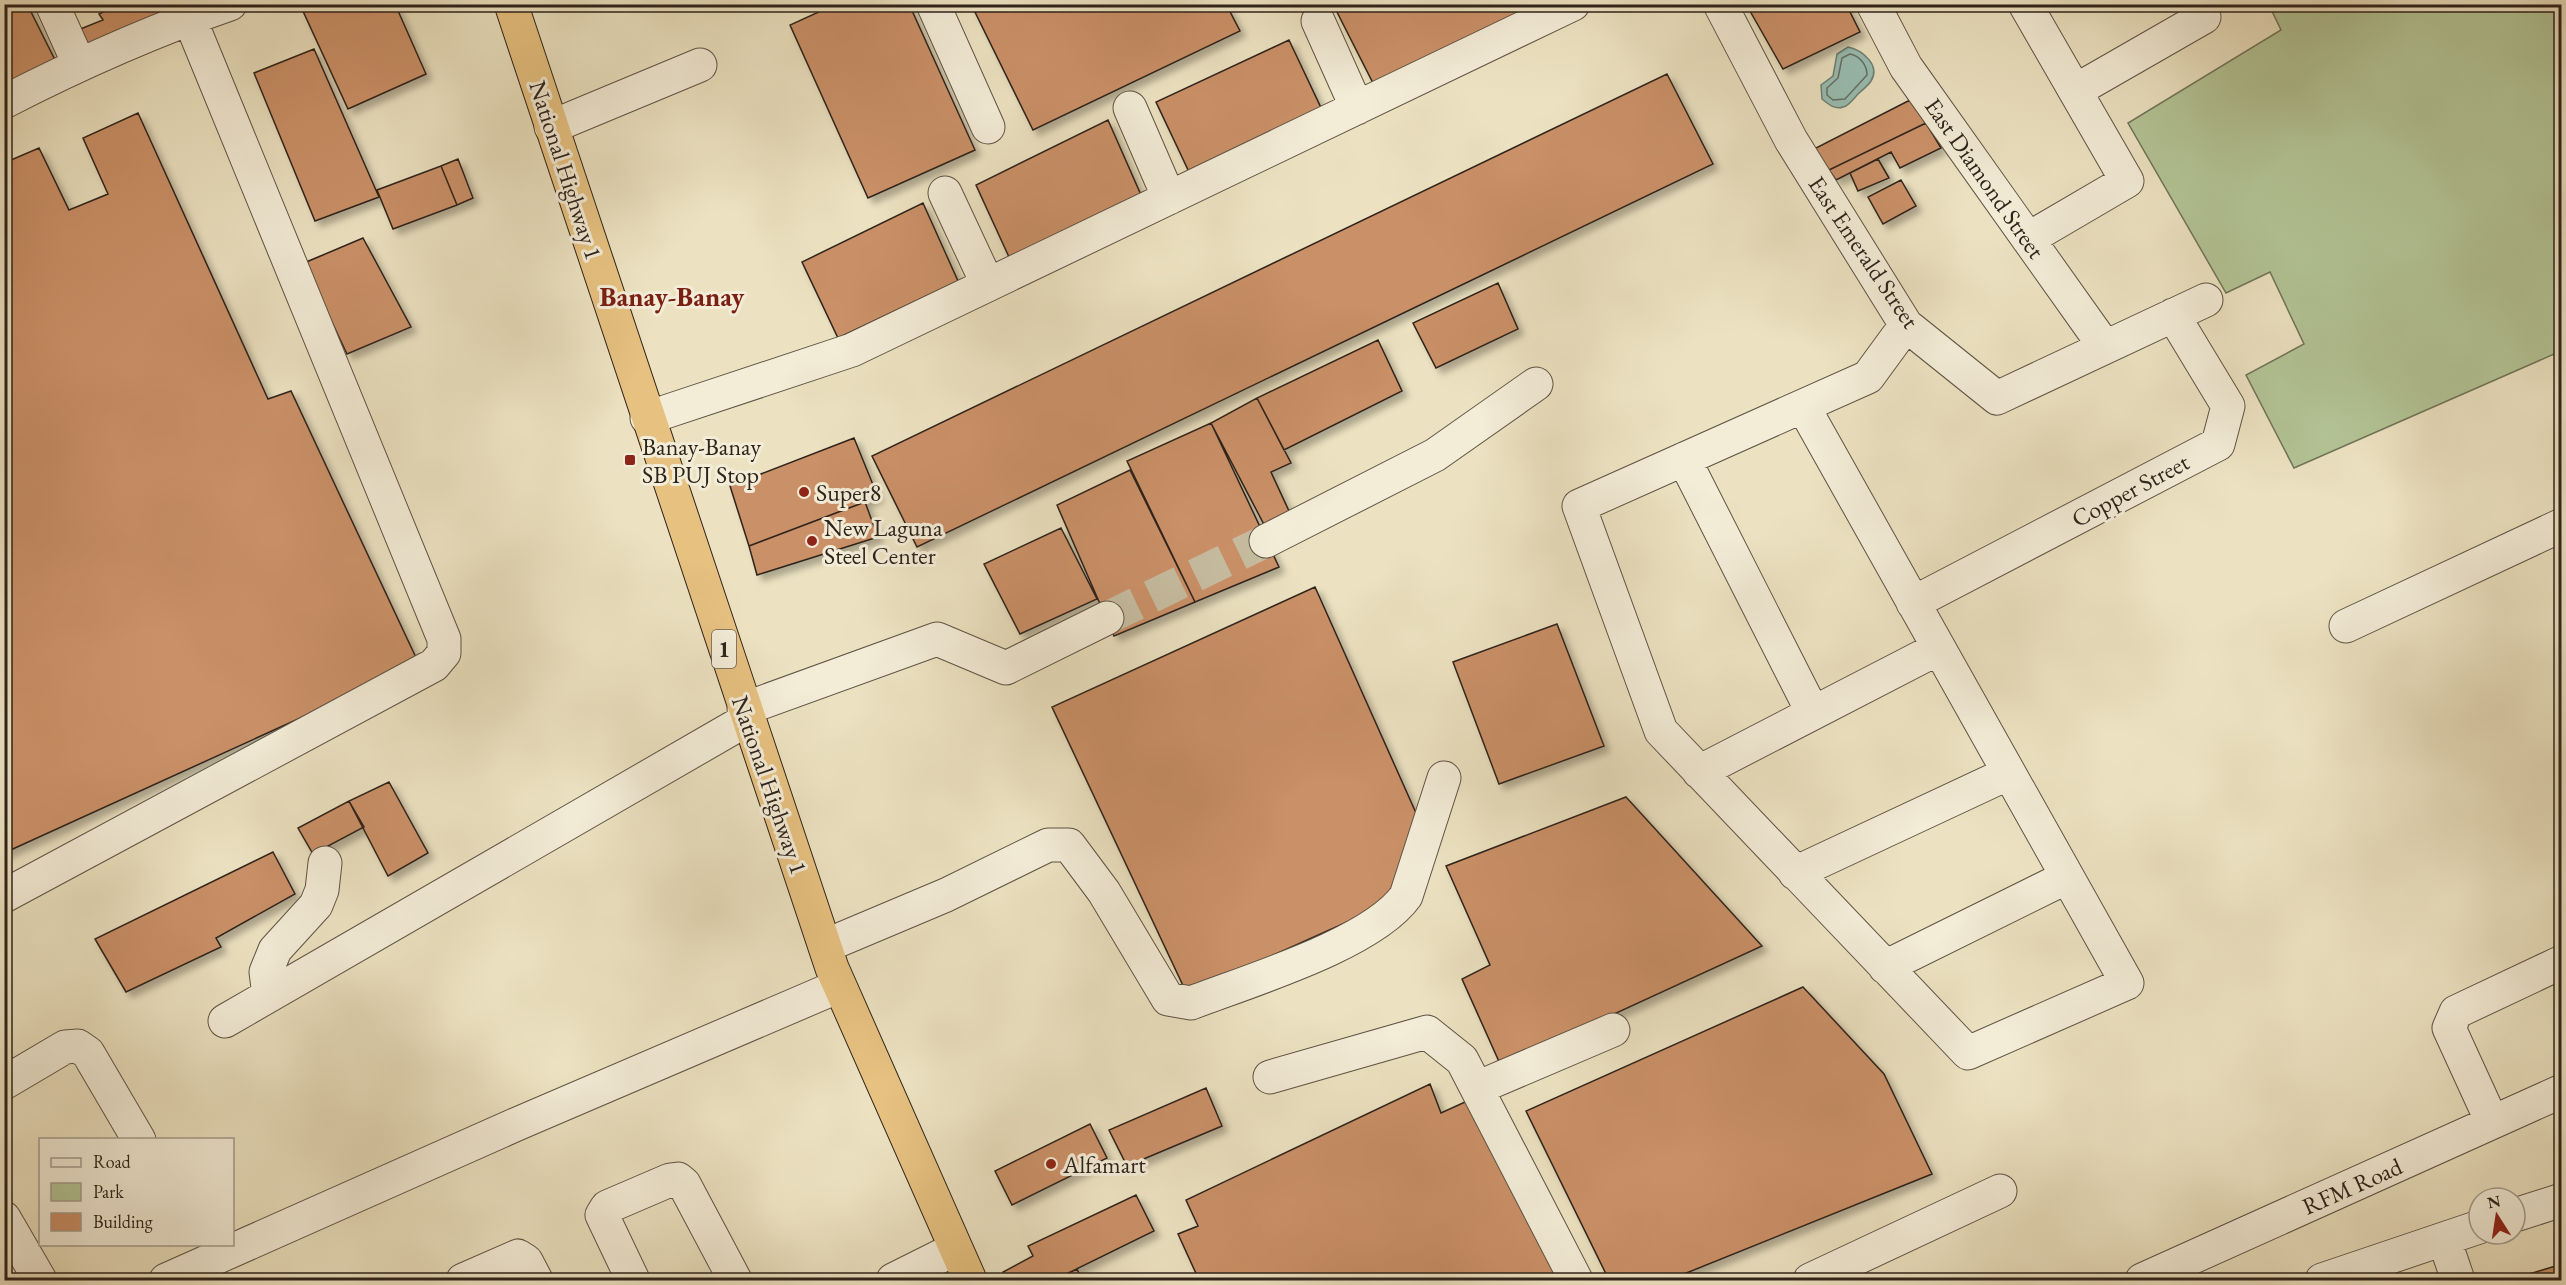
<svg xmlns="http://www.w3.org/2000/svg" width="2566" height="1285" font-family="'EB Garamond',serif">
<defs>
<filter id="shadow"><feDropShadow dx="5.5" dy="5.5" stdDeviation="3" flood-color="#0004"/></filter>
</defs>
<rect width="100%" height="100%" fill="#ece2c1"/>
<filter id="stains"><feTurbulence type="fractalNoise" baseFrequency=".00333" numOctaves="4"/><feColorMatrix values="0 0 0 0 .2 0 0 0 0 .09 0 0 0 0 .02 0 0 0 .5 -.17"/></filter>
<radialGradient id="worn" r=".72"><stop offset=".6" stop-color="#630" stop-opacity="0"/><stop offset="1" stop-color="#630" stop-opacity=".3"/></radialGradient>
<path fill="#b3c496" stroke="#707458" stroke-width="1.5" d="M2269 5H2561L2562 268 2558 270 2562 279 2561 351 2294 468 2246 375 2304 344 2270 272 2226 293 2128 123 2281 30Z"/>
<path fill="#99beb1" stroke="#6e8075" stroke-width="1.5" d="M1848 47C1862 50 1881 65 1871 81 1868 86 1862 90 1858 94 1854 98 1849 106 1843 107 1835 110 1828 104 1822 99L1821 85 1833 76 1837 54Z"/>
<g fill="none" stroke-linecap="round" stroke-linejoin="round">
<path stroke="#647066" stroke-width="1.5" d="M1850 54C1860 56 1867 65 1867 75L1845 99 1833 100 1827 95V88L1838 78 1842 58Z"/>
</g>
<path fill="#ca9067" stroke="#2e231b" stroke-width="1.5" filter="url(#shadow)" d="M4 4H27L55 60 4 84Z
M119 4H201L87 59 73 32 103 20 99 14Z
M312 4H395L426 74 348 109 302 9Z
M836 4H909L975 150 868 198 790 25Z
M971 4H1226L1240 31 1033 130Z
M1353 4H1554L1376 89 1337 12Z
M1746 4H1846L1860 32 1783 69Z
M1289 40 1323 112 1190 174 1156 102Z
M314 49 379 197 315 221 254 73Z
M1667 74 1713 164 917 547 872 456Z
M1910 100 1926 123 1829 170 1814 149Z
M138 113 268 399 291 391 419 664 4 853V163L39 148 69 210 108 194 83 138Z
M1108 120 1141 195 1009 257 976 185Z
M1926 123 1941 148 1900 168 1891 152 1836 180 1829 170Z
M458 159 473 198 457 205 441 166Z
M1878 159 1889 178 1858 191 1850 173Z
M441 166 457 205 393 229 377 190Z
M1901 180 1916 206 1883 224 1868 197Z
M923 203 958 281 838 338 802 262Z
M363 238 411 327 347 354 304 263Z
M1498 283 1518 329 1436 368 1413 323Z
M1378 340 1402 391 1284 450 1257 398Z
M1257 398 1291 463 1271 472 1295 524 1270 536 1211 423Z
M1211 423 1279 567 1195 602 1127 461Z
M854 438 878 497 749 546 730 486Z
M1130 470 1195 602 1114 636 1057 505Z
M865 502 878 537 757 575 749 546Z
M1061 528 1097 599 1020 634 984 564Z
M1315 587 1425 833 1403 897 1187 994 1052 707Z
M1557 624 1604 746 1499 784 1453 662Z
M389 782 428 853 388 876 349 801Z
M1626 797 1762 946 1501 1066 1462 979 1490 965 1446 866Z
M349 801 364 827 313 854 298 828Z
M273 852 295 894 216 938 221 947 126 992 95 939Z
M1803 987 1884 1074 1932 1174 1669 1280H1609L1526 1111Z
M1430 1084 1441 1113 1476 1097 1565 1280H1199L1178 1234 1198 1226 1186 1200Z
M1206 1088 1222 1126 1127 1166 1109 1130Z
M1090 1124 1107 1158 1012 1205 995 1171Z
M1136 1195 1154 1231 1054 1280H1007L1003 1272 1033 1256 1028 1246Z
M2562 1264V1280H2528L2526 1275Z
M1077 1269 1082 1280H1054Z"/>
<g fill="none" stroke-linecap="round" stroke-linejoin="round">
<path stroke="#c6bca0" stroke-width="33" stroke-dasharray="33 16" stroke-linecap="butt" d="M1107 618 1266 541"/>
<defs>
<path id="minor" d="M52 4 79 64
M933 4 988 127
M1720 4 1791 140 1906 325 1997 398 2206 300
M1873 4 1906 67 2105 347
M2025 4 2127 181 2028 239
M1318 21 1357 108
M2075 91 2204 17 2199 4
M4 102C78 64 152 31 230 4
M1130 108 1169 198
M551 127 700 65
M945 193 988 285
M1803 406 2127 983 1968 1053 1661 731 1579 506 1868 377 1906 325
M647 418 852 350 1573 4
M1684 459 1813 713
M1266 541 1435 455 1536 384
M1913 603 2218 444 2228 406 2173 315
M2346 626 2562 525
M744 709 937 639 1006 668 1107 618
M1699 772 1939 648
M1795 873 2009 773
M4 896 434 665 444 653V639L189 17
M825 946 946 895 1048 845H1069L1104 892 1168 999 1191 1003C1248 981 1372 944 1406 896L1444 778
M1885 967 2067 877
M269 995 266 972 275 950 316 905 322 890 325 863
M225 1021 748 719
M1270 1077 1427 1032 1462 1060 1576 1280
M4 1083 65 1047 78 1046 88 1053 139 1140
M1477 1088 1613 1030
M2492 1122 2449 1028 2456 1012 2562 962
M2515 1215 2562 1200
M4 1218 40 1280
M2444 1239 2458 1280
M166 1280 517 1124 839 986
M463 1280 518 1256 526 1261 536 1280
M633 1280 602 1215 607 1207 670 1180 678 1179 684 1184 735 1280
M893 1280 955 1249
M1810 1280 2000 1191
M2142 1280 2562 1091
M2322 1280 2479 1227"/>
<path id="highway" d="M511 4 832 968 970 1280"/>
</defs>
<use href="#minor" stroke="#5e5344" stroke-width="35"/>
<use href="#highway" stroke="#2e231b" stroke-width="35"/>
<use href="#minor" stroke="#f3ecd7" stroke-width="33"/>
<use href="#highway" stroke="#e6c180" stroke-width="33"/>
</g>
<g fill="#8f2418" stroke="#f3ecd7" stroke-width="2">
<rect x="624" y="454" width="12" height="12" rx="3"/>
<circle cx="804" cy="492" r="6"/>
<circle cx="812" cy="541" r="6"/>
<circle cx="1051" cy="1164" r="6"/>
</g>
<g text-anchor="middle" dominant-baseline="central" stroke-width="6" stroke-linejoin="round" paint-order="stroke">
<rect fill="#f3ecd7" stroke="#695f53" stroke-width="1.5" x="712" y="630" width="24" height="38" rx="4.5"/>
<g font-size="22" font-weight="bold" fill="#2e231b">
<text x="724" y="649">1</text>
</g>
<g font-size="24" fill="#2e231b" stroke="#f3ecd7">
<text transform="translate(566 170) rotate(72)">National Highway 1</text>
<text transform="translate(1985 178) rotate(55)">East Diamond Street</text>
<text transform="translate(1864 252) rotate(56)">East Emerald Street</text>
<text transform="translate(2130 490) rotate(-28)">Copper Street</text>
<text transform="translate(770 785) rotate(71)">National Highway 1</text>
<text transform="translate(2352 1186) rotate(-24)">RFM Road</text>
</g>
<g font-size="24" fill="#2e231b" stroke="#f3ecd7" text-anchor="start">
<text x="642" y="446">Banay-Banay<tspan x="642" dy="28">SB PUJ Stop</tspan></text>
<text x="816" y="492">Super8</text>
<text x="824" y="527">New Laguna<tspan x="824" dy="28">Steel Center</tspan></text>
<text x="1063" y="1164">Alfamart</text>
</g>
<g font-size="27" font-weight="bold" fill="#7a1f14" stroke="#f3ecd7">
<text x="672" y="296">Banay-Banay</text>
</g>
</g>
<rect width="2566" height="1285" fill="none" stroke="#ece2c1" stroke-width="24"/>
<rect x="6" y="6" width="2554" height="1273" fill="none" stroke="#2e231b" stroke-width="3"/>
<rect x="12" y="12" width="2542" height="1261" fill="none" stroke="#2e231b" stroke-width="1.5"/>
<rect x="39" y="1138" width="195" height="108" fill="#f3ecd7" stroke="#a49c8c" stroke-width="1.5"/>
<rect x="51" y="1158" width="30" height="9" fill="#f3ecd7" stroke="#a49c8c" stroke-width="1.5"/>
<text x="93" y="1168" font-size="18" fill="#2e231b">Road</text>
<rect x="51" y="1183" width="30" height="18" fill="#b3c496" stroke="#a49c8c" stroke-width="1.5"/>
<text x="93" y="1198" font-size="18" fill="#2e231b">Park</text>
<rect x="51" y="1213" width="30" height="18" fill="#ca9067" stroke="#a49c8c" stroke-width="1.5"/>
<text x="93" y="1228" font-size="18" fill="#2e231b">Building</text>
<g transform="translate(2497 1216) rotate(348)"><circle r="28" fill="#f3ecd7" stroke="#a49c8c" stroke-width="1.5"/>
<path d="M0-4.5L10 22L0 15L-10 22Z" fill="#8f2418"/>
<text y="-9" font-size="16" font-weight="bold" text-anchor="middle" fill="#2e231b">N</text>
</g>
<rect width="100%" height="100%" filter="url(#stains)"/>
<rect width="100%" height="100%" fill="url(#worn)"/>
</svg>
